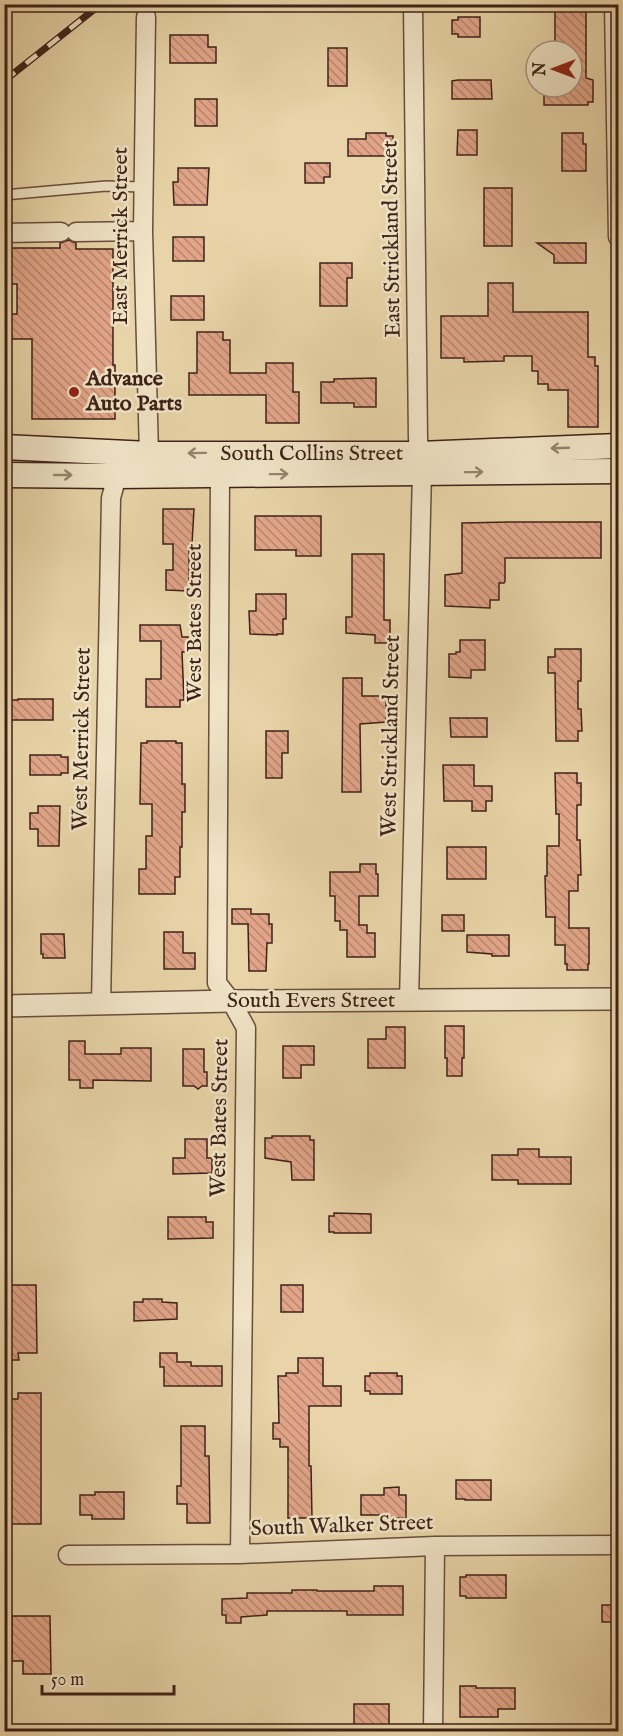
<svg xmlns="http://www.w3.org/2000/svg" width="623" height="1736" font-family="'IM FELL English',serif">
<defs>
<pattern id="building-back-hatch" width="6" height="6" patternUnits="userSpaceOnUse" patternTransform="scale(1.5)"><rect width="6" height="6" fill="#e2a589"/><path d="M-1 5l2 2M0 0l6 6M5-1l2 2" fill="none" stroke="#b9866f"/></pattern>
</defs>
<rect width="100%" height="100%" fill="#e8d4a8"/>
<filter id="stains"><feTurbulence type="fractalNoise" baseFrequency=".00333" numOctaves="4"/><feColorMatrix values="0 0 0 0 .2 0 0 0 0 .09 0 0 0 0 .02 0 0 0 .5 -.17"/></filter>
<radialGradient id="worn" r=".72"><stop offset=".6" stop-color="#630" stop-opacity="0"/><stop offset="1" stop-color="#630" stop-opacity=".3"/></radialGradient>
<path fill="url(#building-back-hatch)" stroke="#3e2218" stroke-width="1.5" d="M555 11H586V78L593 80V102H588V105H544V87H572V51H555Z
M458 17H480V37H458V34H452V20H458Z
M170 35H208V47H216V63H170Z
M328 48H347V86H328Z
M458 80H491L492 99H452V81Z
M195 99H217V126H195Z
M458 130H477V155H457Z
M366 133H386V136H393V153H386V156H348V139H366Z
M562 133H583V144H586V171H562Z
M305 163H330V177H324V183H305Z
M178 168H209L207 205H174L173 182H178Z
M484 188H512V246H484Z
M173 237H204V261H173Z
M69 240 76 243V249H113V365H115V419H32V339H4V314H17V284H4V248H60V243Z
M537 243H586V263H554V255Z
M320 263H352V278H347V306H320Z
M488 283H513V312H588V357H595V366H598V427H568V390H548V384H538V371H532V356H504V361L464 362V358H441V316H488Z
M171 296H204V320H171Z
M197 332H223V340H230V373H266V363H293V392H299V423H266V395H189V373H197Z
M376 378V407H354V403H321V382H334V379Z
M163 509H194L192 544H189V591L166 590V570H173V544H163Z
M255 516H321V556H296V550H255Z
M514 522H601V558H505V581L504 583H499V600H490V608L445 606V575L462 573V523Z
M352 554H384V620H390V643H375V635L346 633V617H352Z
M256 594H286V619H283V634H277V635L250 634 249 611H256Z
M140 625H180L182 637H188V652H182L184 700H180V707H146V679H161V641H140Z
M460 640H485V670H471V678L449 677V654H456V652H460Z
M555 649H581V681H578V709H581L582 731H578V741H556L555 673H548V657H555Z
M343 678H362V696H386V722L360 724 361 792H342Z
M18 699H53V720H10V700H18Z
M450 718H487V737H451Z
M266 731H288V753H282V778H266Z
M147 741H176V743H182V784H185V812H182V847H180V877H175V894H139V869H146V836H152V804H140L141 743H147Z
M30 755H61V757H68V773H61V775H30Z
M443 765H474V786H492V801H486V811H472V801H444Z
M555 773H577V783H581V805H577V840H580L581 875H578V891H569V928H589V964H588V970H567V964H565V945H555V917H546L545 876H547V846H559V814H556Z
M38 806H60L59 846H38V829H30V813H38Z
M447 847H486V879H447Z
M360 864H376V874H378V896H359V925H367V933H375V957H347V930H340V921H335V896H330V872H360Z
M232 909H251V914H269V924H272V943H267L266 971H249L248 924H232Z
M442 915H464V931H442Z
M164 932H183V953H195V969H164Z
M41 934H64L65 958H43V954H41Z
M467 935H509V956H492V954L467 952Z
M445 1026H464V1058H462V1076H447V1058H445Z
M386 1027H405V1068H368V1039H386Z
M69 1041H85V1054H121V1048H151V1081L93 1080V1088H80V1080H69Z
M283 1046H314V1065H301V1078H283Z
M183 1049H204V1072H207V1086H202L198 1089 194 1086H183Z
M272 1136H310V1140H314V1180H292L291 1162 265 1158V1138H272Z
M185 1139H207V1158H212V1173L173 1174V1158H185Z
M518 1149H539V1157H571V1184H518V1180H492V1155H518Z
M334 1213 371 1214V1233H334V1232H329V1216H334Z
M168 1217H206V1222H213V1238L168 1239Z
M4 1285H36L37 1353H18L19 1360H4Z
M281 1285H303V1312H281Z
M143 1299H162V1302L177 1303V1319L134 1321V1302H143Z
M160 1353H177V1362H191V1366H222V1386H164V1367H160Z
M298 1358H323V1386H341V1406H309V1466H311L312 1518H288V1447H280V1439H273V1423H279L278 1376H286V1373H298Z
M370 1373H397V1376H402V1394H370V1391H365V1376H370Z
M18 1393H41V1524H11V1508H4V1399H18Z
M181 1426H205V1456H209L210 1523H187V1504H177V1486H181Z
M456 1480H491V1500H465V1499H456Z
M399 1487V1495H406V1518H382V1515H361V1495H384V1488Z
M95 1492H124V1519H92V1515H80V1495H95Z
M466 1575H506V1598H466V1596H460V1577H466Z
M374 1586H403V1615H347V1611H267V1615L241 1617V1623H226V1615H222V1599L247 1598V1593H292V1590H317V1591H374Z
M602 1605H618V1622H602Z
M12 1616H50L51 1674H23V1661H12Z
M460 1686H476V1688H515V1709H498V1717H460Z
M354 1704H389V1731H371V1725H354Z"/>
<g fill="none" stroke-linecap="round" stroke-linejoin="round">
<defs>
<path id="service" d="M4 195 106 186 144 187"/>
<path id="minor" d="M614 4 618 237
M146 17 143 231 149 454
M76 232 143 231
M4 233 61 232
M220 475 217 983 231 1001 246 1028 240 1554
M409 1001 422 472 419 454 418 438 413 4
M101 1004 111 498 117 476
M68 1555 240 1554 435 1546 618 1545
M433 1732 435 1546"/>
<path id="tertiary" d="M4 1006 231 1001 618 999"/>
<g id="secondary">
<path id="s1" d="M4 447 149 454H419L618 446"/>
<path d="M4 475 117 476 618 471"/>
</g>
</defs>
<use href="#service" stroke="#684e3c" stroke-width="12"/>
<use href="#minor" stroke="#684e3c" stroke-width="21"/>
<use href="#tertiary" stroke="#684e3c" stroke-width="24"/>
<use href="#secondary" stroke="#3e2218" stroke-width="27"/>
<use href="#service" stroke="#f0e3c6" stroke-width="9"/>
<use href="#minor" stroke="#f0e3c6" stroke-width="18"/>
<use href="#tertiary" stroke="#f0e3c6" stroke-width="21"/>
<use href="#secondary" stroke="#f0e3c6" stroke-width="24"/>
<defs>
<path id="rail" d="M4 81 101 4"/>
</defs>
<use href="#rail" stroke="#3e2218" stroke-width="7"/>
<use href="#rail" stroke="#f0e3c6" stroke-width="4.5" stroke-dasharray="14" stroke-linecap="butt"/>
</g>
<defs><path id="oneway-shaft" d="M-6 0H5M1.5-3L5.5 0L1.5 3" fill="none" stroke-width="1.6" stroke-linecap="round" stroke-linejoin="round" transform="scale(1.5)"/></defs>
<g stroke="#97826f">
<use href="#oneway-shaft" transform="translate(560 448) rotate(178)"/>
<use href="#oneway-shaft" transform="translate(197 453) rotate(179)"/>
<use href="#oneway-shaft" transform="translate(474 472) rotate(-1)"/>
<use href="#oneway-shaft" transform="translate(279 474) rotate(-1)"/>
<use href="#oneway-shaft" transform="translate(63 475)"/>
</g>
<circle fill="#8f2418" stroke="#f0e3c6" stroke-width="2" cx="74" cy="392" r="6"/>
<g text-anchor="middle" dominant-baseline="central" stroke-width="5" stroke-linejoin="round" paint-order="stroke">
<g font-size="22" fill="#3e2218" stroke="#f0e3c6">
<text transform="translate(121 236) rotate(-90)">East Merrick Street</text>
<text transform="translate(392 239) rotate(-91)">East Strickland Street</text>
<text stroke="none"><textPath href="#s1" startOffset="308">South Collins Street</textPath></text>
<text transform="translate(195 623) rotate(-90)">West Bates Street</text>
<text transform="translate(391 736) rotate(-89)">West Strickland Street</text>
<text transform="translate(82 739) rotate(-89)">West Merrick Street</text>
<text x="311" y="1001">South Evers Street</text>
<text transform="translate(220 1118) rotate(-89)">West Bates Street</text>
<text transform="translate(342 1526) rotate(-2)">South Walker Street</text>
</g>
<g font-size="22" font-weight="bold" fill="#3e2218" stroke="#f0e3c6" text-anchor="start">
<text x="86" y="379">Advance<tspan x="86" dy="25">Auto Parts</tspan></text>
</g>
</g>
<rect width="623" height="1736" fill="none" stroke="#e8d4a8" stroke-width="24"/>
<rect x="6" y="6" width="611" height="1724" fill="none" stroke="#3e2218" stroke-width="3"/>
<rect x="12" y="12" width="599" height="1712" fill="none" stroke="#3e2218" stroke-width="1.5"/>
<g transform="translate(554 69) rotate(270)"><circle r="28" fill="#f0e3c6" stroke="#a99680" stroke-width="1.5"/>
<path d="M0-4.5L10 22L0 15L-10 22Z" fill="#8f2418"/>
<text y="-9" font-size="16" font-weight="bold" text-anchor="middle" fill="#3e2218">N</text>
</g>
<path d="M42 1685v9h132v-9" fill="none" stroke="#3e2218" stroke-width="3"/>
<text x="51" y="1685" font-size="18" fill="#3e2218" stroke="#f0e3c6" stroke-width="4.5" paint-order="stroke">50 m</text>
<rect width="100%" height="100%" filter="url(#stains)"/>
<rect width="100%" height="100%" fill="url(#worn)"/>
</svg>
